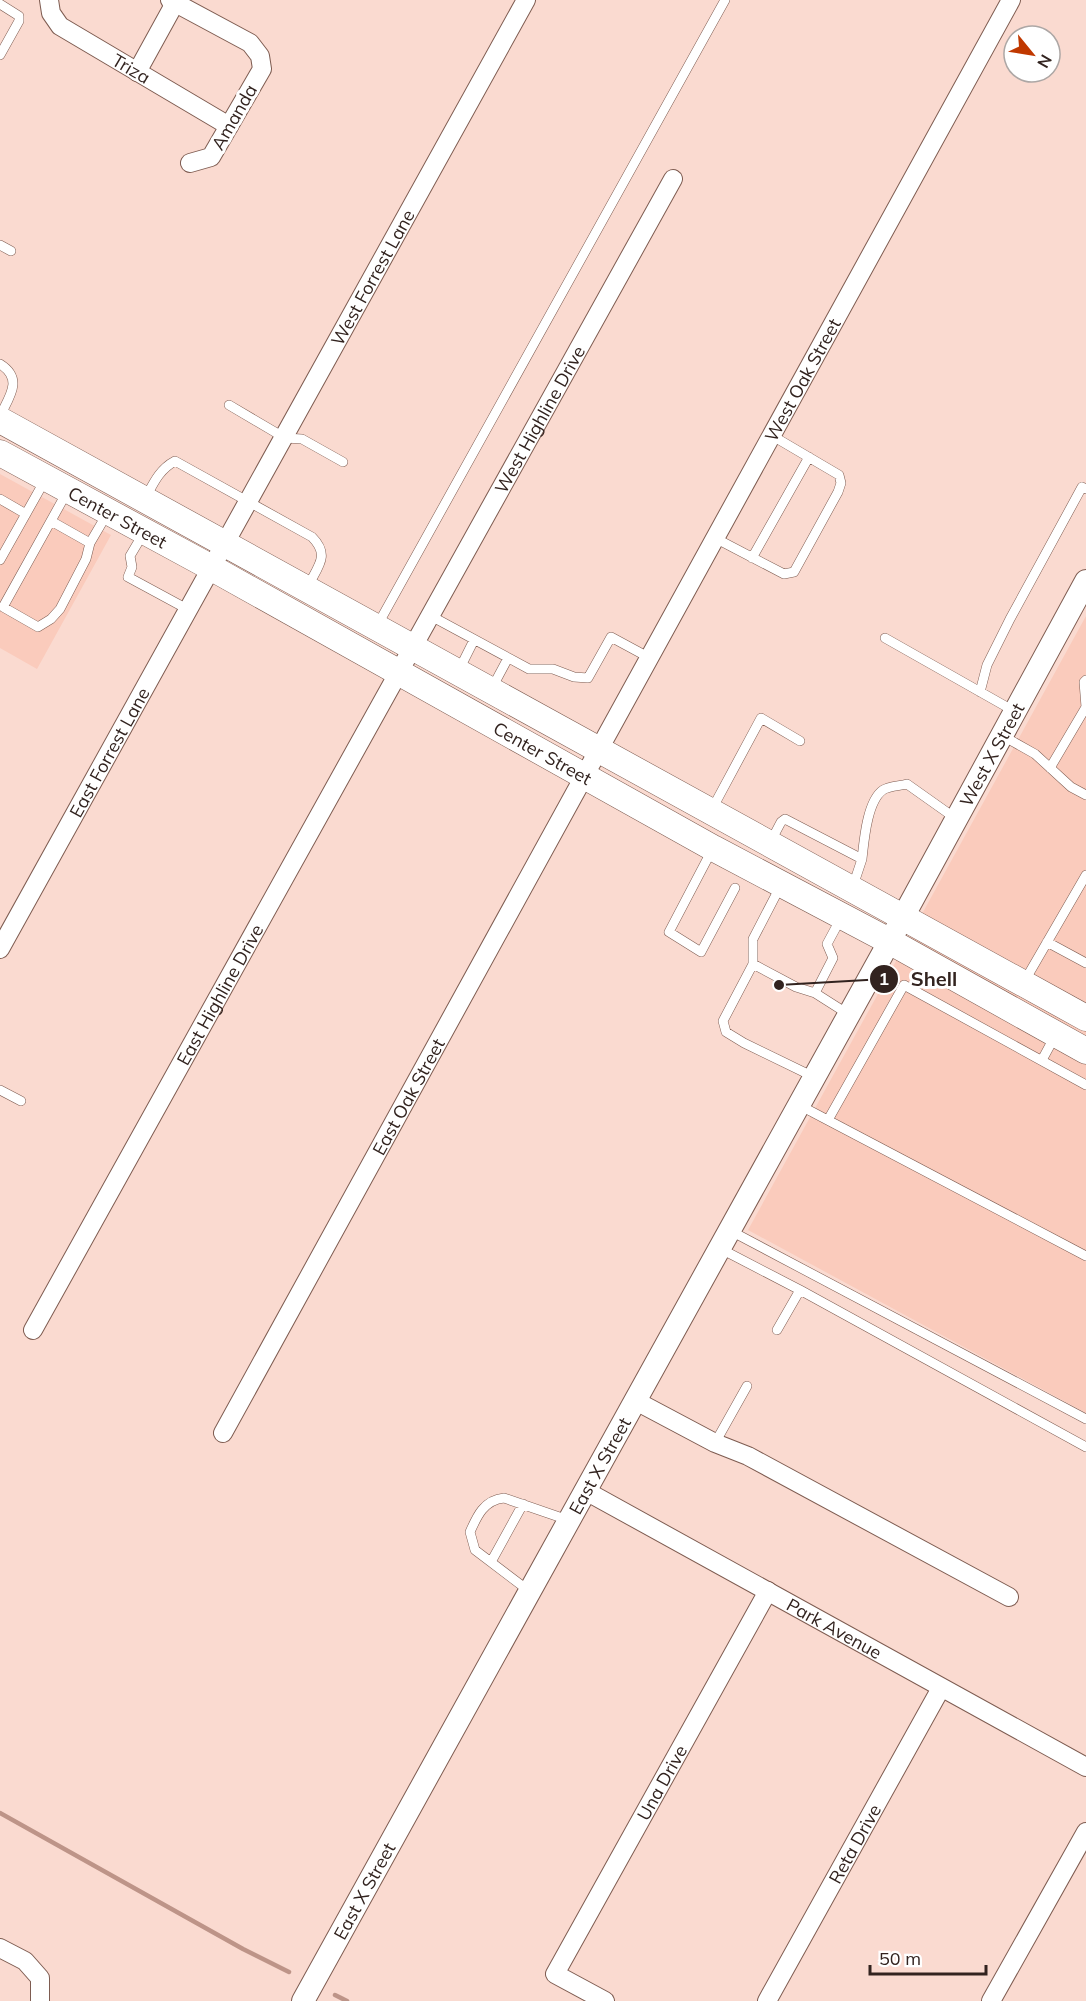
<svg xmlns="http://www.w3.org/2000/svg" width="1086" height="2001" font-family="Mulish,sans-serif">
<rect width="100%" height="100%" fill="#fadad0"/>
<path fill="#facbbc" d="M0 474 111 535 37 669 0 648Z
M1086 616V1413L748 1230Z"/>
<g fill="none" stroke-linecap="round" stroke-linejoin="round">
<path stroke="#bd9488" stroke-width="4.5" d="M0 1813 243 1949 289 1972
M335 1995 347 2001"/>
<defs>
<path id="service" d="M0 4 19 16V21L0 55
M0 245 11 251
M0 364C24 379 9 397 0 416
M229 405 285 438 302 439 343 462
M67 492 3 607 38 627 51 619 60 609 86 559 90 543 107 514
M146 497C154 482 160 469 175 461L312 537C331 556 317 567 307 588
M0 499 26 514
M51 521 90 543
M143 534 130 556 132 567 128 577 189 610
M715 538 784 574 794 572 838 492 841 483 839 475 771 435
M752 558 809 457
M0 560 45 480
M431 616 529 669H553L574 677 588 678 611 637 648 657
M377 626 725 0
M885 638 1014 711
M459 670 474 640
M492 688 508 658
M980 692 987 665 1010 619 1082 487 1086 489
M1003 736 1035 754 1071 787 1086 795
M1050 768 1086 707 1084 682 1086 680
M711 811 761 718 800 741
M771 841 781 822 785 819 862 859 852 889
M712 850 669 932 701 952 735 888
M862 859C864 841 867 801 883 790 889 786 900 786 907 784L955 818
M780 887 753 939V964L723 1021 726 1032 744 1043 814 1077
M841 918 827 944 833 958 815 993 848 1014
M1047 942 1086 963
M753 964 796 987 815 993
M1024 982 1086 875
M1042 1060 1055 1036
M0 1090 21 1101
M799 1105 1086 1256
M828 1120 904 985 1086 1085
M729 1230 1086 1419
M721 1249 800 1290 1086 1447
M777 1330 800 1290
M715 1443 747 1386
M491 1562 523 1504
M529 1591 475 1550 470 1532C477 1516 484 1500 504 1498L568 1520"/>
<g id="minor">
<path id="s1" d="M49 0 51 13 60 26 229 126"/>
<path d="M170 0 250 43 260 56 262 69 211 157 190 163"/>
<path d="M137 72 175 3"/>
<path id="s2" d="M0 949 526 0"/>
<path id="s3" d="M33 1330 673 179"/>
<path d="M634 1400 715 1443 748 1456 1009 1597"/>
<path id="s4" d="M223 1433 1011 0"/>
<path id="s5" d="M584 1490 1086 1767"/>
<path d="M0 1948 25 1961 40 1978V2001"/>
<path id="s6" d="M605 2001 555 1974 768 1591"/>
<path id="s7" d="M767 2001 941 1688"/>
<path d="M991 2001 1086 1832"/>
</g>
<g id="tertiary">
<path id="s8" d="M303 2001 903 917 1086 581"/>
</g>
<g id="secondary">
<path d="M0 420 1086 1018"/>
<path id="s9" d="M0 453 212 568 713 848 889 941 1086 1051"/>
</g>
</defs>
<use href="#service" stroke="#7e5c51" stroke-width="10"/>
<use href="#minor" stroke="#7e5c51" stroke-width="20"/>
<use href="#tertiary" stroke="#7e5c51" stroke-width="24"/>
<use href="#secondary" stroke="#7e5c51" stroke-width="27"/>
<use href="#service" stroke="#fff" stroke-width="9"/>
<use href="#minor" stroke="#fff" stroke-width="18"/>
<use href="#tertiary" stroke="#fff" stroke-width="22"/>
<use href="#secondary" stroke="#fff" stroke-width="26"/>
</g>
<g text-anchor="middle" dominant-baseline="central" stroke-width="6" stroke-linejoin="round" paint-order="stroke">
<g font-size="18" fill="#32231f" stroke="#fff">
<text stroke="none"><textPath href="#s1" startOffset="112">Triza</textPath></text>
<text transform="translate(234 117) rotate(-60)">Amanda</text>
<text stroke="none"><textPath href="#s2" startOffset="768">West Forrest Lane</textPath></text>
<text stroke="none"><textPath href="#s4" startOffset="1202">West Oak Street</textPath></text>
<text stroke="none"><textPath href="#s3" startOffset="1042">West Highline Drive</textPath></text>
<text stroke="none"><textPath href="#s9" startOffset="134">Center Street</textPath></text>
<text stroke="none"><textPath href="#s2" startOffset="225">East Forrest Lane</textPath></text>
<text stroke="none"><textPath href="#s9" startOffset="620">Center Street</textPath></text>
<text stroke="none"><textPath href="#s8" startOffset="1424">West X Street</textPath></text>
<text stroke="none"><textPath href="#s3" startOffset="384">East Highline Drive</textPath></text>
<text stroke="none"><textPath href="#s4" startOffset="384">East Oak Street</textPath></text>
<text stroke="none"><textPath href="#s8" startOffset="612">East X Street</textPath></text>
<text stroke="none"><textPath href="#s5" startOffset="286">Park Avenue</textPath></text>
<text stroke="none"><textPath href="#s6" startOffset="276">Una Drive</textPath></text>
<text stroke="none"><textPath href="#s7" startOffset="180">Reta Drive</textPath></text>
<text stroke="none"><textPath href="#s8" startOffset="126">East X Street</textPath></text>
</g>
</g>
<path fill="none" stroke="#32231f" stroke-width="2" d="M779 985L884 979"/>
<g fill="#32231f" stroke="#fff" stroke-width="2">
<circle cx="779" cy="985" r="6"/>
<circle cx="884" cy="979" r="15"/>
</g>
<g font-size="18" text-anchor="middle" font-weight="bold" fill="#fff">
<text x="884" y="985">1</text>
</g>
<g font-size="20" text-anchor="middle" font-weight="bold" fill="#32231f" stroke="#fff" stroke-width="6" stroke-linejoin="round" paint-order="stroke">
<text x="934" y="986">Shell</text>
</g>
<g transform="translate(1032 54) rotate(120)"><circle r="28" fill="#ffffff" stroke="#ada7a5" stroke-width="1.5"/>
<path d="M0-4.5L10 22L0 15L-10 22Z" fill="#c03800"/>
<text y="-9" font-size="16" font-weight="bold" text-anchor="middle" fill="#32231f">N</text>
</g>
<path d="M870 1965v9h116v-9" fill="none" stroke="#32231f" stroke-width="3"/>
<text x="879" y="1965" font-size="18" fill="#32231f" stroke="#ffffff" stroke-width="4.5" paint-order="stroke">50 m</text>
</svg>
